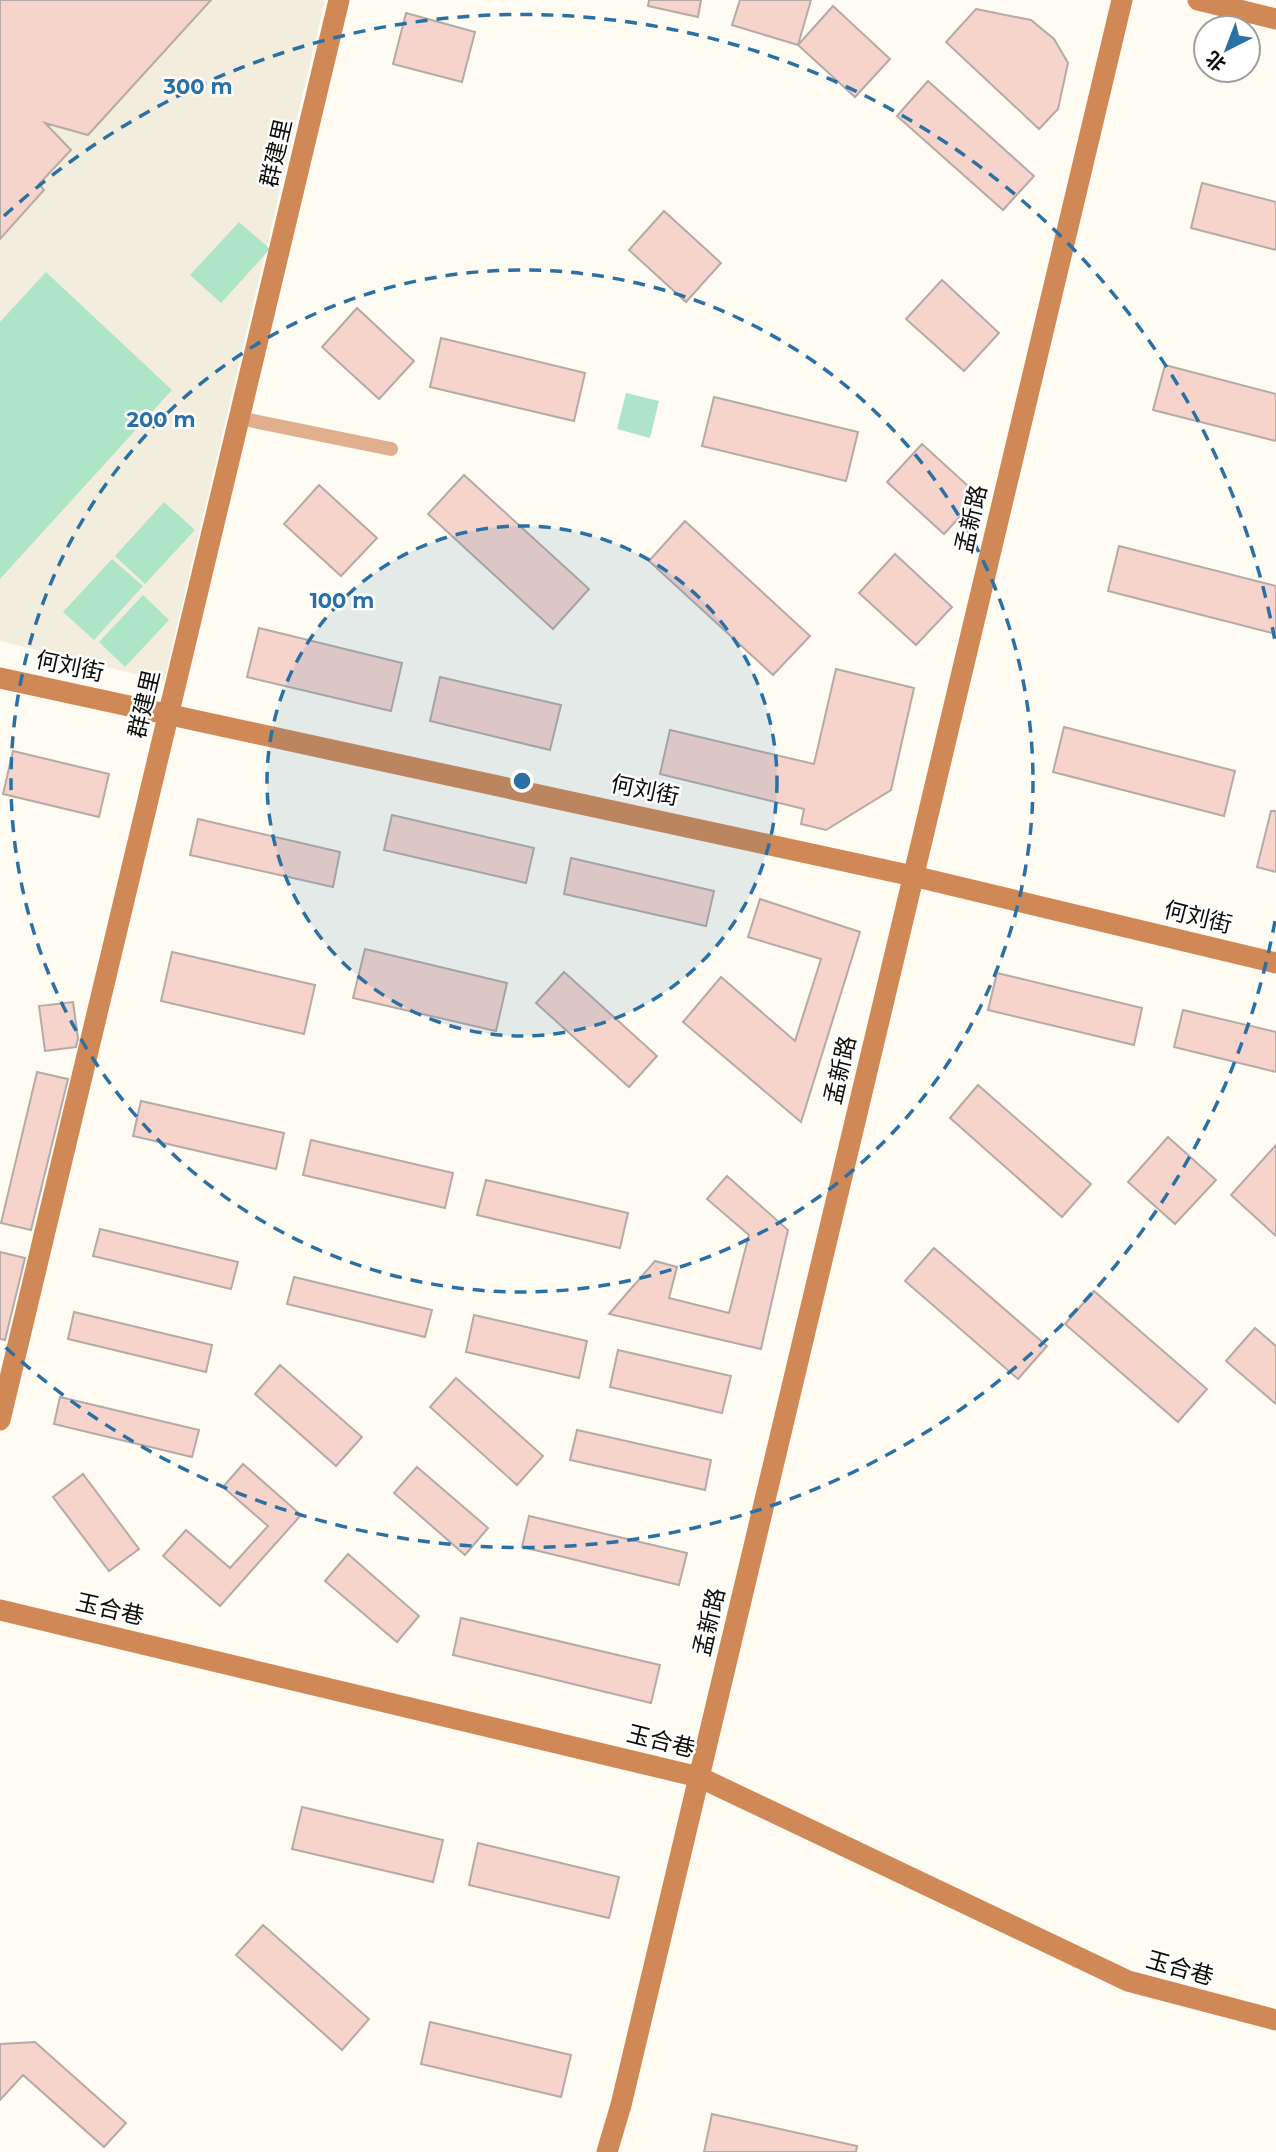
<svg xmlns="http://www.w3.org/2000/svg" width="1276" height="2152" font-family="Montserrat,'Noto Sans SC',sans-serif">
<rect width="100%" height="100%" fill="#fefbf2"/>
<path fill="#f3edde" d="M0 0H325L164 681 0 641Z"/>
<path fill="#aee5c7" d="M239 222 270 249 221 303 190 275Z
M46 272 172 390 0 579V322Z
M626 393 659 401 650 438 617 429Z
M164 502 195 530 145 584 115 556Z
M112 559 143 586 94 640 63 612Z
M143 595 169 620 125 667 99 642Z"/>
<path fill="#f6d3cb" stroke="#b5aaa8" stroke-width="2" d="M0 0H211L88 135 45 123 71 150 39 184 44 190 0 239Z
M649 0H701L698 17 648 6Z
M740 0H811L798 45 732 25Z
M833 6 890 59 855 97 798 45Z
M976 9 1031 20 1054 39 1068 63 1058 109 1039 129 946 42Z
M406 13 475 32 462 82 393 64Z
M928 81 1034 176 1003 210 897 116Z
M1202 183 1276 202V250L1191 228Z
M664 211 721 263 686 302 629 250Z
M942 280 999 333 964 371 906 319Z
M357 308 414 361 379 399 322 347Z
M441 338 585 373 574 421 430 387Z
M1165 365 1276 394V441L1153 410Z
M714 397 858 432 846 481 702 446Z
M922 444 979 496 944 534 887 482Z
M464 475 589 589 553 629 428 514Z
M319 485 377 538 341 576 284 524Z
M685 521 810 636 773 675 649 561Z
M1119 546 1276 586V634L1108 591Z
M895 554 952 607 916 645 859 593Z
M259 628 402 663 391 711 247 677Z
M836 669 914 688 891 790 826 830 801 824 804 809 660 774 670 730 814 764Z
M440 677 561 705 550 750 430 721Z
M1064 727 1235 771 1224 816 1053 772Z
M13 751 109 774 99 817 3 794Z
M1271 811H1276V872L1257 867Z
M392 815 534 848 526 883 384 850Z
M198 819 340 852 333 887 190 855Z
M571 858 714 891 706 926 564 894Z
M760 899 860 932 801 1122 683 1022 721 977 795 1041 821 959 748 937Z
M365 949 507 983 496 1031 353 998Z
M172 952 315 985 304 1034 161 1001Z
M564 972 657 1056 629 1087 536 1003Z
M997 973 1142 1008 1134 1045 988 1010Z
M73 1002 78 1038 76 1047 45 1051 39 1006Z
M1183 1010 1276 1032V1072L1174 1047Z
M37 1072 68 1079 31 1230 1 1223Z
M978 1085 1091 1184 1062 1217 950 1118Z
M141 1101 284 1133 276 1169 133 1136Z
M1168 1137 1216 1180 1175 1224 1128 1182Z
M311 1140 453 1173 445 1208 303 1175Z
M1276 1145V1236L1231 1195Z
M727 1176 788 1230 761 1349 609 1314 655 1261 677 1267 669 1298 729 1313 749 1235 707 1199Z
M486 1180 628 1213 620 1248 477 1215Z
M100 1229 238 1262 231 1289 93 1256Z
M934 1248 1047 1346 1018 1379 905 1281Z
M0 1252 25 1258 5 1340 0 1339Z
M294 1277 432 1310 425 1337 287 1304Z
M1094 1291 1207 1389 1178 1422 1065 1324Z
M74 1312 212 1345 206 1372 68 1339Z
M474 1315 587 1341 579 1378 466 1352Z
M1255 1328 1276 1346V1404L1226 1361Z
M618 1350 731 1376 722 1413 610 1387Z
M280 1365 362 1437 336 1466 255 1394Z
M456 1378 543 1456 517 1485 430 1407Z
M60 1397 199 1430 192 1457 54 1424Z
M577 1430 711 1460 705 1490 570 1460Z
M243 1464 301 1515 220 1606 163 1556 186 1530 230 1568 268 1526 223 1487Z
M417 1467 488 1528 465 1555 394 1493Z
M83 1474 139 1549 109 1571 53 1497Z
M529 1516 687 1553 679 1585 522 1547Z
M348 1554 419 1616 397 1642 325 1581Z
M461 1618 660 1665 651 1703 453 1655Z
M302 1807 443 1840 433 1882 292 1849Z
M478 1843 619 1877 609 1918 469 1885Z
M263 1925 369 2019 342 2050 236 1955Z
M430 2022 571 2055 561 2097 421 2064Z
M35 2042 126 2123 104 2147 23 2075 0 2100V2044Z
M712 2114 857 2146 856 2152H704Z"/>
<g fill="none" stroke-linecap="round" stroke-linejoin="round">
<path stroke="#e0af8e" stroke-width="14" d="M239 418 391 449"/>
<path stroke="#d08856" stroke-width="21" d="M1198 0 1276 19
M0 678 913 876 1276 963
M0 1420 339 0
M0 1610 699 1777 1128 1981 1276 2020
M607 2152 621 2105 1122 0"/>
</g>
<circle cx="522" cy="781" r="255" fill="#2b70a5" fill-opacity=".12"/>
<g fill="none" stroke="#2b70a5" stroke-width="3.5" stroke-dasharray="12 9">
<circle cx="522" cy="781" r="255"/>
<circle cx="522" cy="781" r="511"/>
<path d="M1275 921A766 766 0 0 1 4 1346M4 216A766 766 0 0 1 1275 641"/>
</g>
<g text-anchor="middle" dominant-baseline="central" stroke-width="5" stroke-linejoin="round" paint-order="stroke">
<g font-size="23" fill="#0d0c09" stroke="#fff">
<text transform="translate(276 153) rotate(-77)">群建里</text>
<text transform="translate(971 519) rotate(-77)">孟新路</text>
<text transform="translate(70 666) rotate(12)">何刘街</text>
<text transform="translate(144 704) rotate(-77)">群建里</text>
<text transform="translate(645 790) rotate(12)">何刘街</text>
<text transform="translate(1198 917) rotate(14)">何刘街</text>
<text transform="translate(840 1070) rotate(-77)">孟新路</text>
<text transform="translate(110 1609) rotate(13)">玉合巷</text>
<text transform="translate(709 1622) rotate(-77)">孟新路</text>
<text transform="translate(661 1741) rotate(14)">玉合巷</text>
<text transform="translate(1180 1968) rotate(16)">玉合巷</text>
</g>
</g>
<circle cx="522" cy="781" r="10" fill="#2b70a5" stroke="#fff" stroke-width="3.5"/>
<g font-size="21" text-anchor="middle" font-weight="bold" fill="#2b70a5" stroke="#fff" stroke-width="5" stroke-linejoin="round" paint-order="stroke">
<text x="198" y="94">300 m</text>
<text x="161" y="427">200 m</text>
<text x="342" y="608">100 m</text>
</g>
<g transform="translate(1227 49) rotate(222)"><circle r="33" fill="#ffffff" stroke="#9e9e9d" stroke-width="2"/>
<path d="M0-5L12 26L0 18L-12 26Z" fill="#2b70a5"/>
<text y="-10" font-size="19" font-weight="bold" text-anchor="middle" fill="#0d0c09">北</text>
</g>
</svg>
